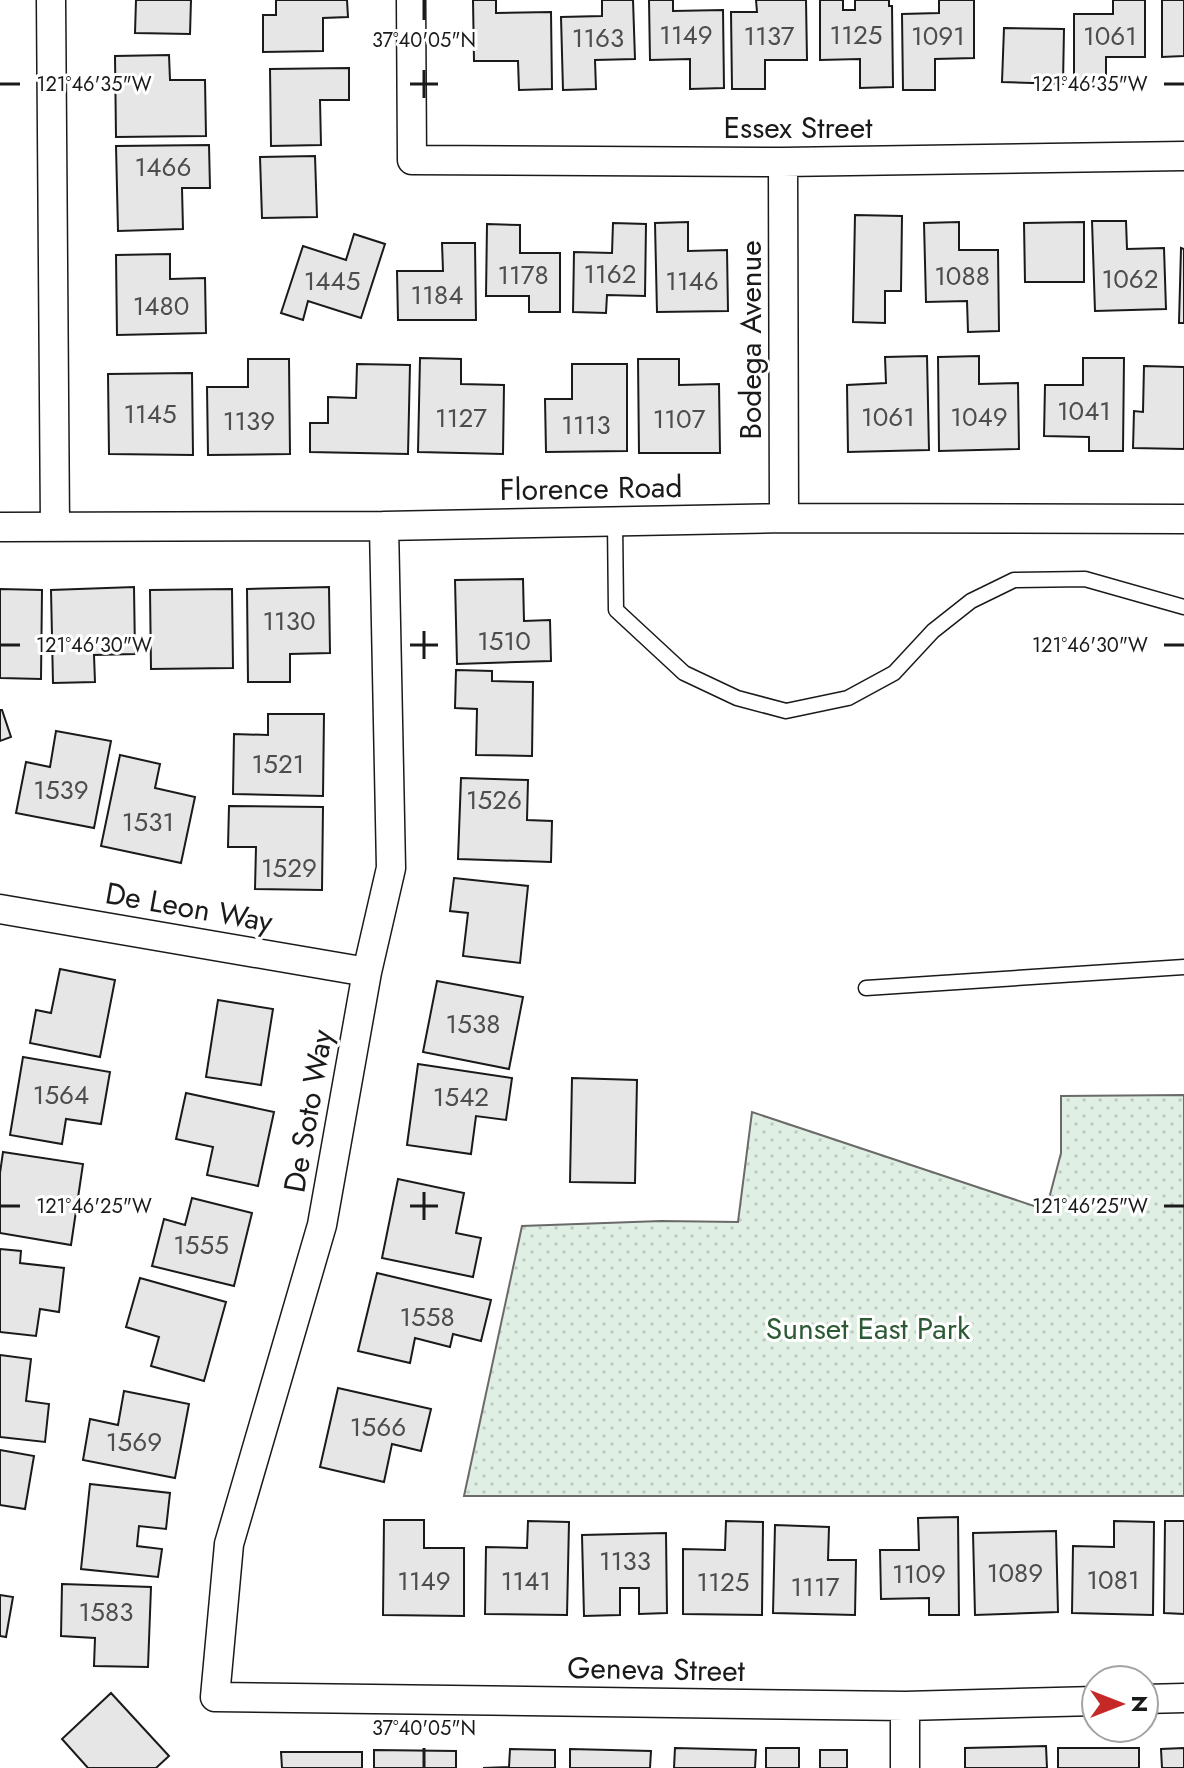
<svg xmlns="http://www.w3.org/2000/svg" width="1184" height="1768" font-family="Jost,sans-serif">
<defs>
<pattern id="green-dots" width="8" height="8" patternUnits="userSpaceOnUse" patternTransform="scale(2)"><rect width="8" height="8" fill="#e0efe3"/><path d="M2 2h.1M6 6h.1" fill="none" stroke="#c0ccc2" stroke-width="1.8" stroke-linecap="round"/></pattern>
</defs>
<rect width="100%" height="100%" fill="#fff"/>
<path fill="url(#green-dots)" stroke="#6a6a6a" stroke-width="2" d="M1184 1095V1496H464L522 1226 661 1221 738 1222 752 1112 1046 1210 1061 1153V1096Z"/>
<path fill="#e6e6e6" stroke="#1a1a1a" stroke-width="2" d="M136 0H191L190 34 135 33Z
M276 0H347L348 17 323 18V51L263 52V15H276Z
M473 0H496V13L551 12 552 89 519 90 518 61H474Z
M602 0H633L635 59 595 60 596 89 563 90 561 17 602 16Z
M649 0H673V11L723 10 724 88 690 89V59L650 60Z
M756 0H806L807 60H765V89H732L731 12H757Z
M820 0H843V10H855V0H889V6H892L893 87 860 88V59L820 60Z
M939 0H974V58L935 59V90H903L902 14 939 13Z
M1113 0H1145V57H1106V86L1074 87V14H1113Z
M1162 0H1184V56L1162 57Z
M1004 28 1064 29 1063 84 1002 82Z
M169 55 170 80H205L206 136 116 137 115 56Z
M349 68V100H320L321 145 271 146 270 69Z
M209 145 210 188H182L183 229 118 231 116 146Z
M315 156 317 217 262 218 260 157Z
M855 215 902 216 901 291H885V323L853 322Z
M1092 221H1126L1127 249 1164 248 1166 309 1095 311Z
M688 222V251L727 250 728 311 657 312 655 223Z
M959 222V250H998L999 331 968 332 967 301 926 302 924 223Z
M1084 222V282H1025L1024 223Z
M613 223 646 224 645 296 607 295 606 313 573 312 574 252 612 253Z
M487 224 520 225V253H560V312H529V296H486Z
M354 234 385 244 361 318 308 301 303 320 281 313 303 246 346 260Z
M442 243H475L476 320H398L397 271H443Z
M1181 248 1184 249V323H1179Z
M170 254V279L205 278 206 333 117 335 116 255Z
M927 356 929 450 848 452 847 385 886 383 885 357Z
M979 356V384L1018 383 1019 449 939 451 938 357Z
M420 358 461 359V384L504 385 503 454 418 452Z
M1083 358H1124L1123 451H1089V437L1044 436 1045 385H1083Z
M248 359H289L290 454 208 455 207 387H248Z
M638 359H679V385L719 384 720 453H639Z
M357 364 410 365 408 454 310 452V423H328V397L356 398Z
M572 364H627V451L546 452 545 399H572Z
M1144 366 1184 367V449L1133 448 1134 411 1143 412Z
M192 373 193 455 109 454 108 374Z
M523 579 524 621 550 620 551 661 457 664 455 580Z
M134 587 135 654 94 655 95 682 53 683 51 590Z
M329 587 330 653 290 654V682H248L247 589Z
M0 589 42 590 41 679 0 678Z
M232 589 233 668 151 669 150 590Z
M456 670 492 671V681L533 682 532 756 476 755 477 709 455 708Z
M0 710H2L11 737 0 741Z
M268 714H324L323 796 233 794 234 734 268 735Z
M56 731 111 741 94 828 16 813 26 762 50 767Z
M120 755 160 764 155 788 195 797 181 863 101 846Z
M461 778 528 780 527 820 552 821 551 862 458 859Z
M229 806 323 807 322 890 255 889 256 847H228Z
M454 878 528 886 520 963 463 956 468 913 450 911Z
M60 969 115 980 100 1057 30 1043 36 1010 51 1013Z
M437 981 523 997 509 1069 423 1052Z
M218 1000 273 1009 261 1085 206 1077Z
M23 1057 110 1072 101 1124 66 1119 62 1144 10 1135Z
M418 1064 512 1078 506 1120 476 1116 471 1154 407 1145Z
M572 1078 637 1080 635 1183 570 1182Z
M186 1093 274 1112 258 1186 207 1175 213 1147 176 1139Z
M3 1152 83 1164 71 1245 0 1233V1173Z
M398 1179 464 1193 456 1233 481 1238 473 1277 382 1258Z
M192 1198 252 1213 234 1286 152 1266 164 1219 185 1225Z
M0 1249 21 1251 20 1263 64 1268 59 1312 40 1309 36 1336 0 1332Z
M377 1273 491 1300 481 1341 453 1334 450 1347 415 1338 410 1363 358 1351Z
M140 1278 226 1302 204 1381 151 1366 159 1337 126 1327Z
M0 1355 31 1359 26 1401 49 1404 45 1442 0 1437Z
M338 1388 431 1409 421 1451 392 1444 384 1482 320 1467Z
M124 1391 189 1404 175 1478 83 1460 90 1419 118 1425Z
M0 1450 34 1456 25 1509 0 1505Z
M90 1484 170 1493 166 1529 139 1526 137 1546 162 1549 158 1577 81 1569Z
M958 1517 959 1615H929V1598L881 1599 880 1550H919L918 1518Z
M384 1520H424V1548H464V1616L383 1615Z
M528 1521 569 1522 567 1615 485 1614 486 1547 527 1548Z
M726 1521 763 1522 762 1615 683 1614V1549L725 1550Z
M1114 1521 1154 1522 1153 1615 1072 1613 1073 1546 1114 1547Z
M1165 1521H1184V1614L1164 1613Z
M775 1525 829 1527 828 1560H856L855 1615 773 1613Z
M1056 1531 1058 1612 975 1615 973 1533Z
M666 1533 667 1613 639 1614V1588H620V1615L584 1616 582 1535Z
M62 1584 151 1587 148 1667 94 1666 95 1638 61 1636Z
M0 1595 13 1597 6 1637 0 1636Z
M111 1693 169 1756 156 1768H88L62 1739Z
M1046 1746 1047 1768H965V1748Z
M675 1748 756 1750 755 1768H674Z
M766 1748H799V1768H766Z
M1058 1748H1139V1768H1058Z
M1184 1748V1768H1162L1161 1749Z
M510 1749 555 1750V1768H483L509 1767Z
M570 1749 651 1751 650 1768H570Z
M374 1750 456 1751V1768H374Z
M820 1750H847V1768H820Z
M281 1752H362V1768H282Z"/>
<g fill="none" stroke-linecap="round" stroke-linejoin="round">
<defs>
<path id="lane" d="M615 522 616 610 684 673 737 698 786 711 848 698 894 673 933 631 971 601 1014 580 1085 579 1184 607
M866 988 1184 967"/>
<path id="street" d="M51 0 55 527
M411 0 412 160 783 162 1184 156
M783 162 784 518
M384 526 391 868 367 972 322 1225 229 1544 215 1697 905 1706 1096 1701
M0 527 384 526 784 518 1184 519
M0 909 367 972
M1144 1699 1184 1698
M905 1706V1768"/>
</defs>
<use href="#lane" stroke="#1a1a1a" stroke-width="17"/>
<use href="#street" stroke="#1a1a1a" stroke-width="31"/>
<use href="#lane" stroke="#fff" stroke-width="14"/>
<use href="#street" stroke="#fff" stroke-width="28"/>
</g>
<path fill="none" stroke="#1a1a1a" stroke-width="3" d="M424 0V20M424 70V98M0 84H20M410 84H438M1164 84H1184M424 631V659M0 645H20M410 645H438M1164 645H1184M424 1192V1220M0 1206H20M410 1206H438M1164 1206H1184M424 1748V1768"/>
<g text-anchor="middle" dominant-baseline="central" stroke-width="6" stroke-linejoin="round" paint-order="stroke">
<g font-size="26" fill="#4d4d4d">
<text x="686" y="35">1149</text>
<text x="856" y="35">1125</text>
<text x="769" y="36">1137</text>
<text x="938" y="36">1091</text>
<text x="1110" y="36">1061</text>
<text x="598" y="38">1163</text>
<text x="163" y="167">1466</text>
<text x="610" y="274">1162</text>
<text x="523" y="275">1178</text>
<text x="962" y="276">1088</text>
<text x="1130" y="279">1062</text>
<text x="332" y="281">1445</text>
<text x="692" y="281">1146</text>
<text x="437" y="295">1184</text>
<text x="161" y="306">1480</text>
<text x="1084" y="411">1041</text>
<text x="150" y="414">1145</text>
<text x="888" y="417">1061</text>
<text x="979" y="417">1049</text>
<text x="461" y="418">1127</text>
<text x="679" y="419">1107</text>
<text x="249" y="421">1139</text>
<text x="586" y="425">1113</text>
<text x="289" y="621">1130</text>
<text x="504" y="641">1510</text>
<text x="278" y="764">1521</text>
<text x="61" y="790">1539</text>
<text x="494" y="800">1526</text>
<text x="148" y="822">1531</text>
<text x="289" y="868">1529</text>
<text x="473" y="1024">1538</text>
<text x="61" y="1095">1564</text>
<text x="461" y="1097">1542</text>
<text x="201" y="1245">1555</text>
<text x="427" y="1317">1558</text>
<text x="378" y="1427">1566</text>
<text x="134" y="1442">1569</text>
<text x="625" y="1561">1133</text>
<text x="1015" y="1573">1089</text>
<text x="919" y="1574">1109</text>
<text x="1113" y="1580">1081</text>
<text x="424" y="1581">1149</text>
<text x="526" y="1581">1141</text>
<text x="723" y="1582">1125</text>
<text x="815" y="1587">1117</text>
<text x="106" y="1612">1583</text>
</g>
<g font-size="30" fill="#1a1a1a" stroke="#fff">
<text x="798" y="127">Essex Street</text>
<text transform="translate(750 340) rotate(-90)">Bodega Avenue</text>
<text transform="translate(591 488) rotate(-1)">Florence Road</text>
<text transform="translate(189 907) rotate(10)">De Leon Way</text>
<text transform="translate(308 1111) rotate(-80)">De Soto Way</text>
<text transform="translate(656 1669) rotate(1)">Geneva Street</text>
</g>
<g font-size="30" fill="#2b5a34" stroke="#fff">
<text x="868" y="1328">Sunset East Park</text>
</g>
</g>
<g font-size="20" text-anchor="middle" fill="#1a1a1a" stroke="#fff" stroke-width="6" stroke-linejoin="round" paint-order="stroke">
<text x="424" y="47">37°40'05"N</text>
<text x="1090" y="91">121°46'35"W</text>
<text x="94" y="91">121°46'35"W</text>
<text x="1090" y="652">121°46'30"W</text>
<text x="94" y="652">121°46'30"W</text>
<text x="94" y="1213">121°46'25"W</text>
<text x="1090" y="1213">121°46'25"W</text>
<text x="424" y="1735">37°40'05"N</text>
</g>
<g transform="translate(1120 1704) rotate(90)"><circle r="38" fill="#ffffff" stroke="#a3a3a3" stroke-width="2"/>
<path d="M0-6L14 30L0 20L-14 30Z" fill="#c62828"/>
<text y="-12" font-size="22" font-weight="bold" text-anchor="middle" fill="#1a1a1a">N</text>
</g>
</svg>
